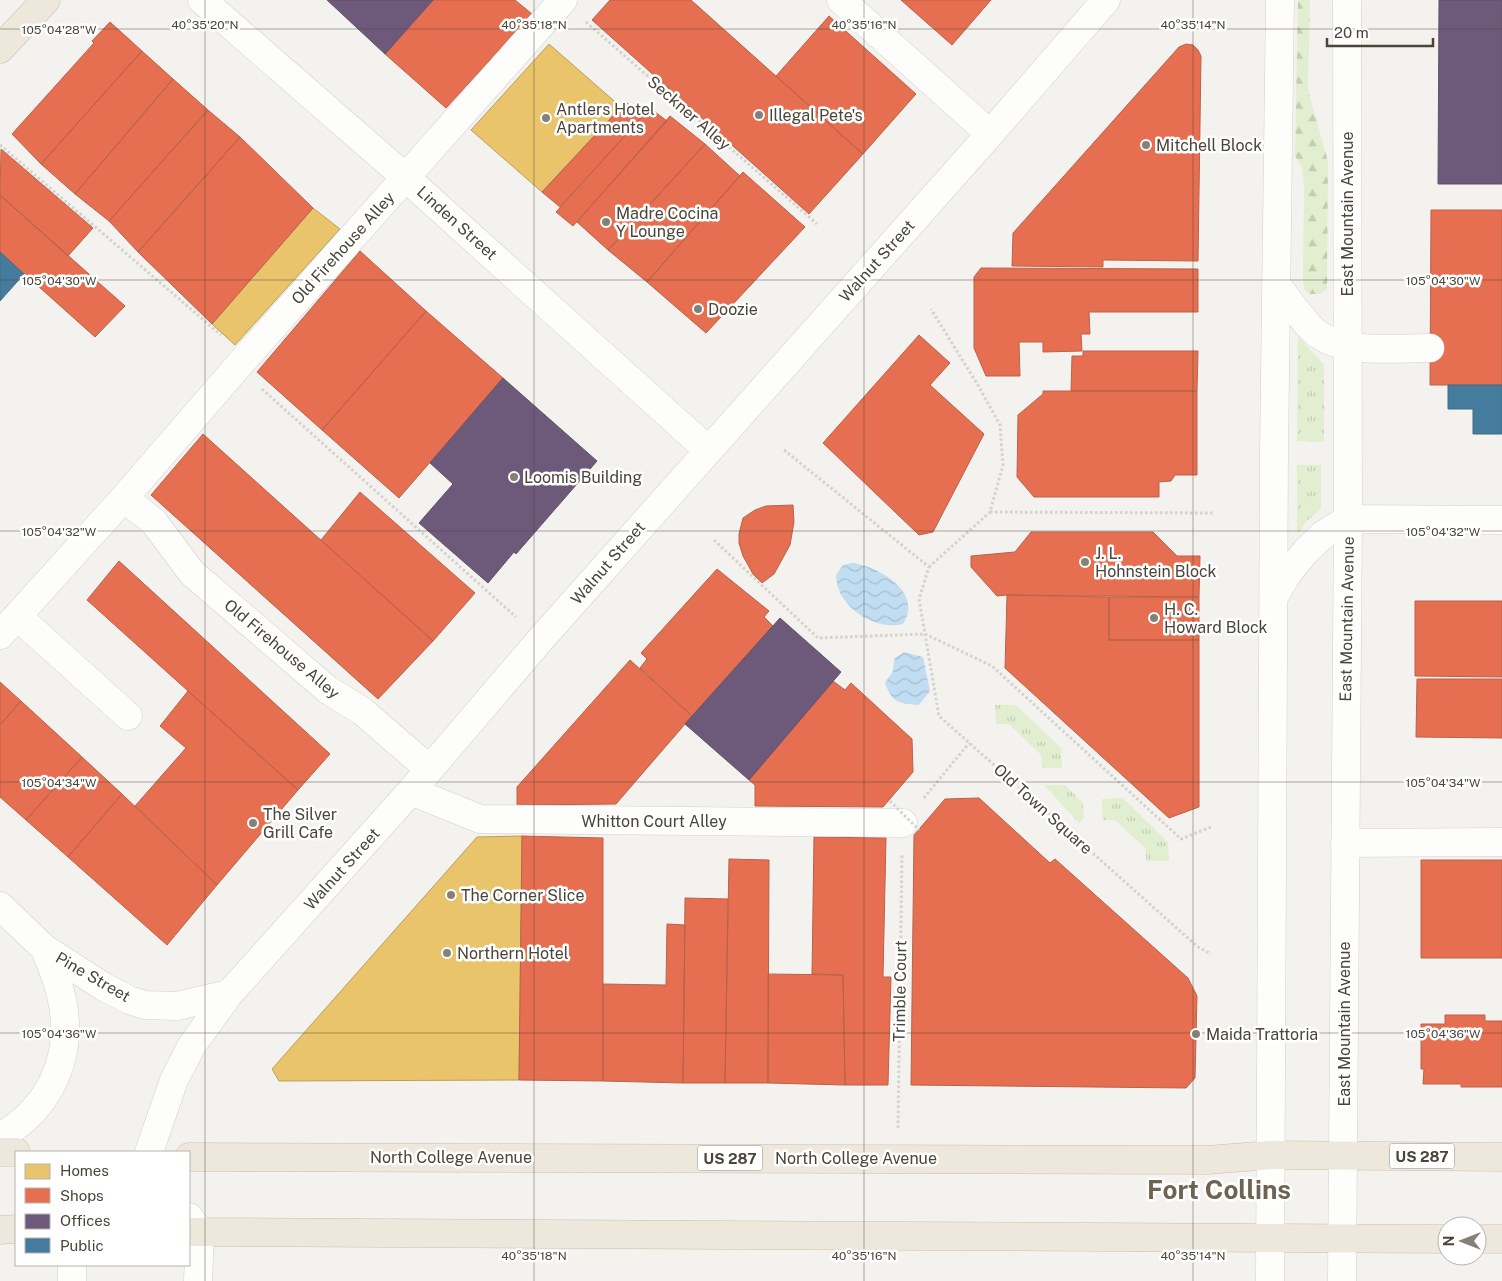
<svg xmlns="http://www.w3.org/2000/svg" width="1502" height="1281" font-family="'Public Sans',sans-serif">
<defs>
<pattern id="grass-tufts" width="24" height="20" patternUnits="userSpaceOnUse" patternTransform="scale(1.25)"><rect width="24" height="20" fill="#e1eecf"/><path d="M3 7l-1-3M5 7V3M7 7l1-3M15 17l-1-3M17 17v-4M19 17l1-3" fill="none" stroke="#c3cdb2"/></pattern>
<pattern id="forest-firs" width="22" height="20" patternUnits="userSpaceOnUse" patternTransform="scale(1.25)"><rect width="22" height="20" fill="#e1eecf"/><path d="M5 1l3.5 6h-7zM16 11l3.5 6h-7z" fill="#c3cdb2"/></pattern>
<pattern id="water-waves" width="16" height="10" patternUnits="userSpaceOnUse" patternTransform="scale(1.25)"><rect width="16" height="10" fill="#c0ddf1"/><path d="M0 5q4-4 8 0t8 0" fill="none" stroke="#a6bfcf"/></pattern>
</defs>
<rect width="100%" height="100%" fill="#f4f2ee"/>
<path fill="url(#grass-tufts)" d="M1298 336 1324 365V440L1322 442 1297 441Z
M1297 465H1321V509L1307 521 1299 532H1297Z
M995 705H1016L1061 748 1062 768H1042L1041 755 1009 724H996Z
M1044 785H1065L1083 803 1084 818 1079 823Z
M1123 798 1168 842 1169 861H1146V849L1115 820H1103L1102 799Z"/>
<path fill="url(#forest-firs)" d="M1298 0H1310L1308 90 1328 161 1327 289 1320 294H1309L1304 289 1303 280 1304 186 1302 168 1295 156Z"/>
<path fill="url(#water-waves)" d="M852 563C879 566 924 593 903 624 874 631 836 606 836 575L843 565Z
M904 652 923 657 930 691 919 705C899 703 893 704 885 683L893 671 894 659Z"/>
<path fill="#e9c46a" stroke="#ba9e5b" d="M549 44 621 107 542 192 471 130Z
M313 208 340 229 235 345 212 324Z
M522 836 519 1080 279 1081 272 1069 477 837Z"/>
<path fill="#e76f51" stroke="#b8624a" d="M433 0H515L532 14 446 108 385 54Z
M610 0H691L863 154 809 214 592 20Z
M901 0H991L952 45Z
M829 16 916 94 863 154 776 76Z
M110 22 142 51 41 164 12 134 94 43 92 41Z
M1186 44 1193 45 1198 50 1201 56 1198 261 1103 260V267L1012 266 1013 233 1179 47Z
M142 51 173 79 75 194 41 164Z
M173 79 208 110 109 221 75 194Z
M626 102 643 116 560 207 542 192Z
M650 108 667 121 573 226 556 212Z
M208 110 240 137 138 252 109 221Z
M670 116 705 144 608 250 577 222Z
M240 137 313 208 212 324 138 252Z
M705 144 740 176 647 282 608 250Z
M1 149 93 228 68 256 0 195Z
M743 172 805 227 706 333 647 282Z
M0 195 125 306 95 337 0 252Z
M1431 210H1502V385H1430Z
M360 251 426 311 322 430 257 372Z
M981 268 1198 269V312H1089L1090 334H1081L1082 351 1043 352V342H1019L1020 376H986L974 348V277Z
M426 311 503 378 399 498 322 430Z
M919 335 950 363 930 385 984 434 933 532 919 535 823 443Z
M1083 351H1198L1197 391H1071L1072 356H1083Z
M1043 391H1197V475H1175L1171 481 1159 482V497H1034L1017 477 1018 415 1043 394Z
M203 434 433 641 378 699 151 495Z
M360 492 475 593 433 641 321 540Z
M793 505 794 522 790 545 774 574 762 583 753 574 743 556 739 543V534L743 518 755 510 766 506Z
M1031 532H1153L1177 556H1200L1199 597 1007 595 997 596 971 567V556L1015 552Z
M119 561 330 754 298 790 87 600Z
M717 569 769 611 764 617 773 626 692 716 640 668 647 659 641 653Z
M1007 595 1109 597V640H1199V807L1169 818 1005 668Z
M1109 597H1199V640H1109Z
M1415 601H1502V677L1415 676Z
M630 660 692 716 616 804 517 805V787Z
M1417 679H1502V738L1416 737Z
M833 681 845 690 851 683 912 739 913 772 883 807 755 806V785L749 780Z
M0 682 21 701 0 725Z
M188 691 298 790 217 885 135 806 186 748 160 726Z
M21 701 82 757 26 820 0 797V725Z
M82 757 122 794 68 857 26 820Z
M122 794 217 885 167 945 68 857Z
M979 798 1050 863 1055 859 1188 978 1197 996 1195 1078 1186 1088 911 1085 914 835 945 799Z
M522 836 603 838V1081L519 1080Z
M814 837 886 838 883 977H891L888 1085H845L843 975 812 974Z
M729 859 769 860 768 1083H725Z
M1421 860H1502V958H1421Z
M685 898 728 899 725 1083H683Z
M667 924 685 925 683 1083 603 1081V984L666 985Z
M768 974 843 975 845 1085 768 1083Z
M1445 1015H1485V1021H1502V1087H1461V1084H1423L1424 1069H1421V1024H1445Z"/>
<path fill="#6d597a" stroke="#635366" d="M327 0H433L385 54Z
M1439 0H1502V184H1438Z
M503 378 597 461 516 554 514 552 488 583 419 523 453 484 430 463Z
M780 618 841 672 749 780 685 724Z"/>
<path fill="#457b9d" stroke="#476a7f" d="M0 252 24 274 0 301Z
M1448 385H1502V434H1473V409H1448Z"/>
<g fill="none" stroke-linecap="round" stroke-linejoin="round">
<defs>
<path id="minor" d="M202 0 405 177 708 450
M841 0 990 134
M1276 284C1287 298 1297 313 1309 326 1335 356 1393 348 1430 348
M124 498 154 522 192 573 328 690 362 711 429 769
M1274 597 1288 573 1306 551 1324 534 1348 519 1502 520
M17 616 128 716
M0 635 124 498 246 357 563 0
M411 791 480 819 903 823
M1345 843 1502 842
M0 906 45 949 104 987 129 1000 145 1005 177 1006 229 994
M0 1137C50 1108 74 1057 62 1000 59 983 51 965 45 949
M149 1152 174 1080 192 1045 229 994 411 791 541 639 990 134 1106 0
M189 1217 200 1233 198 1281
M72 1281V1265
M1270 1281 1274 451 1280 0
M1342 1281 1348 519 1347 0"/>
<path id="highway" d="M0 49 46 0
M0 1152H16
M189 1157 1207 1160 1271 1155 1502 1157
M0 1230 16 1229
M189 1232 1447 1239
M1477 1239H1502"/>
</defs>
<use href="#minor" stroke="#d2d0cb" stroke-width="29"/>
<use href="#highway" stroke="#ccbfa9" stroke-width="29"/>
<path stroke="#d3d2cc" stroke-width="3" stroke-dasharray="2.5 2.5" stroke-linecap="butt" d="M586 22 817 224
M0 145 221 335
M262 389 516 617
M784 450 929 567 919 599 939 716 1198 947 1211 954
M990 512 1214 513
M714 540 818 638 925 634 992 666 1181 839 1211 827
M929 567 990 512 1003 465 1000 425 979 387 931 309
M924 798 969 743
M898 1128 902 854"/>
<use href="#minor" stroke="#fdfdfc" stroke-width="28"/>
<use href="#highway" stroke="#ede8db" stroke-width="28"/>
<path stroke="#d3d2cc" stroke-width="3" stroke-dasharray="2.5 2.5" stroke-linecap="butt" d="M890 801 919 830"/>
</g>
<path fill="none" stroke="#4b4439" stroke-width="1" stroke-opacity="0.45" d="M205 0V1281M534 0V1281M864 0V1281M1193 0V1281M0 29H1502M0 280H1502M0 531H1502M0 782H1502M0 1033H1502"/>
<g fill="#868178" stroke="#fff" stroke-width="2">
<circle cx="759" cy="115" r="5"/>
<circle cx="546" cy="118" r="5"/>
<circle cx="1146" cy="145" r="5"/>
<circle cx="606" cy="222" r="5"/>
<circle cx="698" cy="309" r="5"/>
<circle cx="514" cy="477" r="5"/>
<circle cx="1085" cy="562" r="5"/>
<circle cx="1154" cy="618" r="5"/>
<circle cx="253" cy="823" r="5"/>
<circle cx="451" cy="895" r="5"/>
<circle cx="447" cy="953" r="5"/>
<circle cx="1196" cy="1034" r="5"/>
</g>
<g text-anchor="middle" dominant-baseline="central" stroke-width="5" stroke-linejoin="round" paint-order="stroke">
<g fill="#fff" stroke="#817c74" stroke-width="1">
<rect x="1389.5" y="1143.5" width="65" height="25" rx="4"/>
<rect x="697.5" y="1145.5" width="65" height="25" rx="4"/>
</g>
<g font-size="15" font-weight="bold" fill="#4b4439">
<text x="1422" y="1156">US 287</text>
<text x="730" y="1158">US 287</text>
</g>
<g font-size="16" fill="#4b4439" stroke="#fff" text-anchor="start">
<text x="556" y="109">Antlers Hotel<tspan x="556" dy="18">Apartments</tspan></text>
<text x="769" y="115">Illegal Pete's</text>
<text x="1156" y="145">Mitchell Block</text>
<text x="616" y="213">Madre Cocina<tspan x="616" dy="18">Y Lounge</tspan></text>
<text x="708" y="309">Doozie</text>
<text x="524" y="477">Loomis Building</text>
<text x="1095" y="553">J. L.<tspan x="1095" dy="18">Hohnstein Block</tspan></text>
<text x="1164" y="609">H. C.<tspan x="1164" dy="18">Howard Block</tspan></text>
<text x="263" y="814">The Silver<tspan x="263" dy="18">Grill Cafe</tspan></text>
<text x="461" y="895">The Corner Slice</text>
<text x="457" y="953">Northern Hotel</text>
<text x="1206" y="1034">Maida Trattoria</text>
</g>
<g font-size="16" fill="#4b4439" stroke="#fff">
<text transform="translate(689 113) rotate(41)">Seckner Alley</text>
<text transform="translate(1347 214) rotate(-90)">East Mountain Avenue</text>
<text transform="translate(457 223) rotate(42)">Linden Street</text>
<text transform="translate(343 248) rotate(-48)">Old Firehouse Alley</text>
<text transform="translate(877 261) rotate(-48)">Walnut Street</text>
<text transform="translate(608 563) rotate(-49)">Walnut Street</text>
<text transform="translate(1347 619) rotate(-89)">East Mountain Avenue</text>
<text transform="translate(282 649) rotate(40)">Old Firehouse Alley</text>
<text transform="translate(1043 809) rotate(42)">Old Town Square</text>
<text x="654" y="821">Whitton Court Alley</text>
<text transform="translate(342 869) rotate(-48)">Walnut Street</text>
<text transform="translate(93 977) rotate(30)">Pine Street</text>
<text transform="translate(900 991) rotate(-89)">Trimble Court</text>
<text transform="translate(1344 1024) rotate(-90)">East Mountain Avenue</text>
<text x="451" y="1157">North College Avenue</text>
<text x="856" y="1158">North College Avenue</text>
</g>
<g font-size="26" font-weight="bold" fill="#6e6250" stroke="#fff">
<text x="1219" y="1189">Fort Collins</text>
</g>
</g>
<g font-size="12" text-anchor="middle" fill="#4b4439" stroke="#fff" stroke-width="5" stroke-linejoin="round" paint-order="stroke">
<text x="205" y="29">40°35'20"N</text>
<text x="534" y="29">40°35'18"N</text>
<text x="864" y="29">40°35'16"N</text>
<text x="1193" y="29">40°35'14"N</text>
<text x="59" y="34">105°04'28"W</text>
<text x="1443" y="285">105°04'30"W</text>
<text x="59" y="285">105°04'30"W</text>
<text x="1443" y="536">105°04'32"W</text>
<text x="59" y="536">105°04'32"W</text>
<text x="1443" y="787">105°04'34"W</text>
<text x="59" y="787">105°04'34"W</text>
<text x="1443" y="1038">105°04'36"W</text>
<text x="59" y="1038">105°04'36"W</text>
<text x="534" y="1260">40°35'18"N</text>
<text x="864" y="1260">40°35'16"N</text>
<text x="1193" y="1260">40°35'14"N</text>
</g>
<rect x="15" y="1151" width="175" height="115" fill="#ffffff" stroke="#b7b4b0"/>
<rect x="25" y="1164" width="25" height="15" fill="#e9c46a" stroke="#b7b4b0"/>
<text x="60" y="1176" font-size="15" fill="#4b4439">Homes</text>
<rect x="25" y="1188" width="25" height="15" fill="#e76f51" stroke="#b7b4b0"/>
<text x="60" y="1201" font-size="15" fill="#4b4439">Shops</text>
<rect x="25" y="1214" width="25" height="15" fill="#6d597a" stroke="#b7b4b0"/>
<text x="60" y="1226" font-size="15" fill="#4b4439">Offices</text>
<rect x="25" y="1238" width="25" height="15" fill="#457b9d" stroke="#b7b4b0"/>
<text x="60" y="1251" font-size="15" fill="#4b4439">Public</text>
<g transform="translate(1462 1241) rotate(270)"><circle r="24" fill="#ffffff" stroke="#b7b4b0"/>
<path d="M0-4L9 19L0 12L-9 19Z" fill="#868178"/>
<text y="-8" font-size="14" font-weight="bold" text-anchor="middle" fill="#4b4439">N</text>
</g>
<path d="M1327 38v8h106v-8" fill="none" stroke="#4b4439" stroke-width="2.5"/>
<text x="1334" y="38" font-size="15" fill="#4b4439" stroke="#ffffff" stroke-width="4" paint-order="stroke">20 m</text>
</svg>
